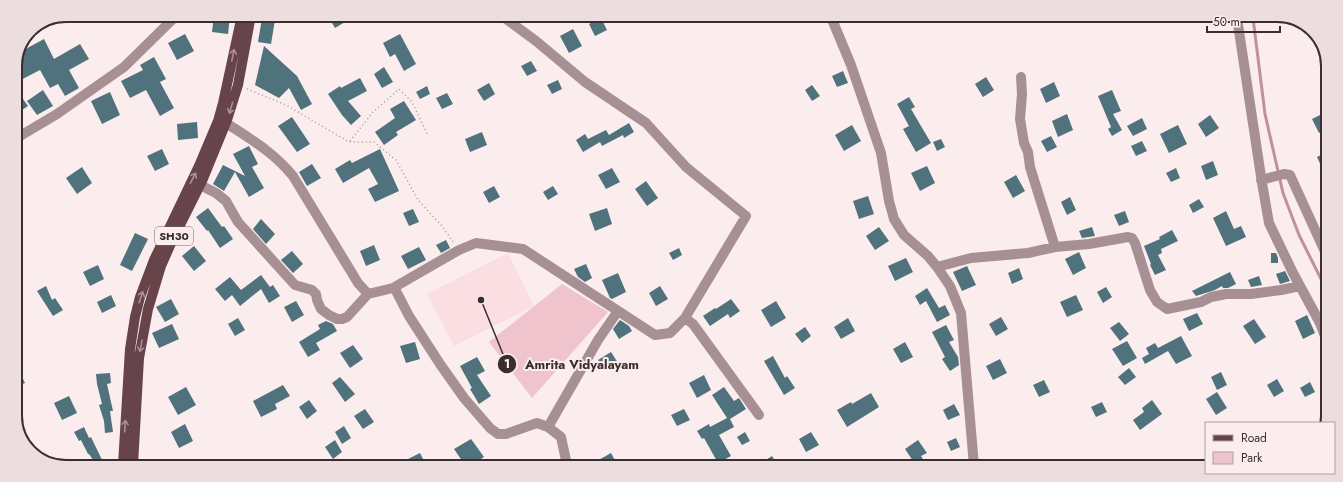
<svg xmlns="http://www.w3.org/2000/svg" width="1343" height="482" font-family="Jost,sans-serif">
<rect width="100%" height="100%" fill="#fbecee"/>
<path fill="#fadee2" d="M508 253 534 306 454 346 427 294Z"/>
<path fill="#f0c4cc" d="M562 284 608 312 532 398 489 342Z"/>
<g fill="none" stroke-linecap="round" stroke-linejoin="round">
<path stroke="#c1919a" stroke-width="3" d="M1253 18 1265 114 1283 193 1299 235 1326 289"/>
</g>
<path fill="#4f727c" d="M214 15H230L228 34 212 32Z
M328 16H355L335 28Z
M262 18 275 20 271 44 258 42Z
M601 18 607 30 595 36 589 24Z
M573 29 582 46 569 53 560 36Z
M185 34 194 51 177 60 168 43Z
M400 34 416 64 404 71 395 54 390 57 383 43Z
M44 39 54 59 80 44 89 59 69 70 79 88 65 96 58 84 50 88 40 70 15 83V63L20 52Z
M264 46 297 76 312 104 301 110 289 88 279 98 255 85Z
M154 57 166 79 160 82 174 108 160 116 146 90 130 98 121 81 143 70 140 65Z
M531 61 537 71 527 76 521 66Z
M384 67 393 82 382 88 374 74Z
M843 71 848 83 837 87 832 76Z
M986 77 994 90 983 97 975 84Z
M360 78 367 91 348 101 361 116 351 125 342 115 328 94 340 86 341 88Z
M558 80 562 89 552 94 547 85Z
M1054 82 1060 96 1046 103 1040 89Z
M489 83 495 94 484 101 477 90Z
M812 85 820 96 812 101 805 90Z
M427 86 430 94 420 99 416 92Z
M43 90 53 106 37 115 27 101Z
M1112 90 1121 111 1113 114 1122 130 1112 136 1108 129 1111 127 1098 96Z
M110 92 120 115 102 124 91 101Z
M447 93 453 104 442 109 436 98Z
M909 97 915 107 911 109 931 143 916 152 903 129 909 126 897 104Z
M23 99 28 106 19 112 15 104Z
M404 101 416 120 396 132 398 135 384 145 375 132 395 118 390 109Z
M1328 111 1327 128 1319 133 1312 119Z
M1067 114 1073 130 1058 137 1052 121Z
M1210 115 1219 128 1206 137 1198 124Z
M292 117 310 144 297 152 278 126Z
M1142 118 1147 129 1133 136 1127 126Z
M197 122 198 138 178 140 177 124Z
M629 123 634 132 624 138 623 135 602 146 600 142 583 152 576 140 585 134 588 139 606 130 609 135Z
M852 125 861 141 844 151 835 135Z
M1178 125 1187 144 1169 153 1160 134Z
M482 132 487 145 470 152 465 139Z
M1051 136 1057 147 1047 152 1041 141Z
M941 139 945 147 937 151 933 142Z
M1142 141 1147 151 1136 156 1131 146Z
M249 146 258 164 252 167 264 188 249 197 235 172 224 191 213 184 223 165 245 176 233 154Z
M162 149 169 164 155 171 147 156Z
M380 149 399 191 375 202 368 189 378 184 369 168 343 183 335 169 350 160 352 163Z
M1327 152V179L1317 157Z
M1213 161 1218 175 1206 180 1201 166Z
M312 164 321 178 307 186 299 172Z
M927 166 935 183 920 191 911 173Z
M82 167 92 183 77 194 66 178Z
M612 168 620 182 606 189 598 175Z
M1176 168 1180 178 1171 182 1166 173Z
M1016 175 1025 191 1013 198 1004 182Z
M646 181 658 198 647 206 635 189Z
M494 186 500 197 489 203 483 192Z
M553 186 558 194 548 200 543 192Z
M868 196 874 214 859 219 853 201Z
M1070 197 1076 210 1067 215 1061 202Z
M1199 199 1204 207 1193 213 1189 205Z
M208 208 222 227 224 226 233 239 220 248 208 230 207 231 196 217Z
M607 208 612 224 595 231 589 214Z
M413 209 419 222 409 226 403 213Z
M1125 211 1129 222 1119 226 1114 215Z
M1226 211 1234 229 1241 226 1246 237 1226 246 1213 218Z
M261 219 275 234 266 244 253 229Z
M879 227 889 241 875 250 866 236Z
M1092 227 1095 236 1082 238 1079 231Z
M1172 230 1178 241 1161 249 1162 253 1158 255 1166 270 1155 275 1150 265 1151 264 1144 246 1160 239 1159 237Z
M135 233 148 239 132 271 120 265Z
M446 240 450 248 441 253 436 245Z
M374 245 380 260 366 266 360 251Z
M194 246 206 261 194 271 182 256Z
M419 247 426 260 408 269 401 256Z
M679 248 682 255 673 260 669 253Z
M292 251 303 264 293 273 281 260Z
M1079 252 1086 268 1073 275 1065 259Z
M1271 253H1276L1278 258V263H1271Z
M906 258 913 272 895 281 888 266Z
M586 264 592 278 585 282 578 277 574 269Z
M98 265 104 279 90 286 83 272Z
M967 266 976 285 962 291 953 272Z
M1019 268 1023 279 1012 284 1008 273Z
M1285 271 1290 281 1280 284 1276 274Z
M1230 272 1236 284 1228 288H1223L1222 286 1215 290 1196 296 1192 291Z
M618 273 626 292 612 299 610 298 602 280Z
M261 275 270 287 273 285 280 296 269 303 261 289 240 306 232 295 225 301 215 289 230 277 241 290Z
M1259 276 1262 285 1251 287 1248 280Z
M46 286 52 300 55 298 63 310 53 316 37 291Z
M660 286 668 299 656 306 649 293Z
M1106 287 1112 297 1103 303 1097 292Z
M927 288 939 308 945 305 950 315 937 322 926 301 920 305 915 296Z
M111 295 116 306 102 313 97 302Z
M1076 295 1083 310 1067 317 1060 302Z
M171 299 179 314 165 322 156 307Z
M731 299 740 311 730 318 728 314 710 326 703 316 715 308 716 309Z
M296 301 304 315 292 322 284 307Z
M776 301 786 318 771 327 761 310Z
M1197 313 1203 324 1189 331 1183 319Z
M1307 315 1315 333 1303 339 1295 321Z
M1001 317 1008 329 996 336 989 324Z
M238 318 245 330 235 336 228 324Z
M848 318 855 331 841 339 834 327Z
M1254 319 1266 337 1255 344 1243 326Z
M620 320 629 326 632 331 619 339 613 329Z
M326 321 333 324 337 331 316 343 320 350 308 357 299 342 320 329 318 325Z
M1119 322 1129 334 1120 341 1110 328Z
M172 324 179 339 159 348 152 333Z
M946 325 954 340 949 342 958 357 959 365 950 371 942 359 945 357 932 332Z
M805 327 811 336 802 343 795 334Z
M1181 336 1192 356 1176 364 1168 351 1145 364 1142 358 1149 354 1146 348 1155 343 1158 348Z
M1127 341 1137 358 1123 366 1112 349Z
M415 342 420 359 406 363 400 346Z
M905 342 913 357 901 363 893 349Z
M353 345 363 359 350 368 340 353Z
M611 352 618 363 605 371 598 360Z
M773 356 785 378 787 376 795 388 784 395 764 361Z
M477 357 485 371 477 375 491 396 479 404 470 389 472 388 460 366Z
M1000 359 1007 373 993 380 986 366Z
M15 363 25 383 15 387Z
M1129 368 1136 377 1125 385 1118 377Z
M1221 372 1227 385 1217 390 1211 377Z
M110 373 111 383 107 384 113 411H110L113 432 105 433 104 421 99 405 102 404 97 384 96 374Z
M704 375 711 390 697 398 689 383Z
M340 377 355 394 345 402 332 383Z
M1277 379 1284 391 1274 397 1267 385Z
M1044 380 1050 392 1039 397 1033 385Z
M1310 382 1315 392 1305 397 1300 388Z
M283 385 290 396 275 404 277 409 261 417 253 401Z
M186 387 196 405 178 415 168 397Z
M724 387 734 401 739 398 746 409 730 419 734 427 719 435 731 456 718 463 704 438 702 439 697 431 709 424 710 427 727 418 712 395Z
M1217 392 1227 408 1216 415 1206 399Z
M871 393 879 407 847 427 837 410 851 402 852 404Z
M69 396 77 413 62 420 54 403Z
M309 400 317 411 307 419 299 407Z
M1152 400 1162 414 1140 430 1133 420 1144 412 1142 408Z
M1102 402 1107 412 1096 417 1091 407Z
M954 404 960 415 948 420 943 410Z
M365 409 374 422 363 429 354 416Z
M684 409 690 420 677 426 671 415Z
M185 424 193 441 179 448 171 432Z
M344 426 351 438 342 444 335 432Z
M84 427 89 438 91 437 104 464H96L89 454H88L81 440 79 441 74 432Z
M745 432 750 441 742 445 737 437Z
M811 432 819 445 806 452 799 439Z
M956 438 960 447 951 451 947 442Z
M471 439 484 457 471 465H465L454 449Z
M335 440 342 452 333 459 325 447Z
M918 440 927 453 921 456 927 466H904L913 461 905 449Z
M420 453 426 465H396Z
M611 453 618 466H588Z
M772 456 778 466H756Z"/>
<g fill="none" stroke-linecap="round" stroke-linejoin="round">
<path stroke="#a99a9c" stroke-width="1.5" stroke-dasharray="1 3" stroke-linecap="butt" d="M247 89 286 105 349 142H374L396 160 418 200 441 225 454 243
M350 141 373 112 399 89 412 102 428 136"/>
<path stroke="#a69094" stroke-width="10" d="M831 17 851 65 881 153 889 201 894 219 904 235 928 256 937 267 950 286 961 313 974 466
M1237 18 1262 183 1269 223 1293 273 1320 323 1326 339
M1021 77 1022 94 1020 119 1024 143 1028 152 1030 167 1055 247
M226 123C252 140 273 152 293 176L358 283 368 294 393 288 395 289 409 316 440 364 464 398 490 428 498 434H506L537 423 548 427 561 437 567 465
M15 139 57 114 124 67 177 15
M1261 180 1284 174 1290 175 1327 256
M200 185 216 193 226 201 238 222 295 285 312 290 316 294 317 300 321 309 329 315 337 319H342L347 317 368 294
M937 267 971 258 1028 253 1055 247 1089 244 1128 237 1132 238 1135 243 1150 290 1157 302 1167 309 1201 302 1211 297 1226 294H1251L1281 290 1300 286
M393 288 459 250 476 243 523 249 655 335 670 333 685 318 746 216 686 167 646 123 585 82 536 41 502 16
M685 318 693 324 759 415
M548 427 598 340 618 311"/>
<path stroke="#67434a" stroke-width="10" d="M123 465 130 349 135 317 140 297 154 260 199 166 218 121 223 103 242 15
M133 465 139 358 148 309 161 266 172 241 202 181 227 120 238 85 251 15"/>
</g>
<defs><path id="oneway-shaft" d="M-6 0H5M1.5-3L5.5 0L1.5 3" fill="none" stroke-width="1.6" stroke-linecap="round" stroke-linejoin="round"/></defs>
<g stroke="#aa8f94">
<use href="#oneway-shaft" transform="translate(233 55) rotate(-78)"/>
<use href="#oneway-shaft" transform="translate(231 108) rotate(106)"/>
<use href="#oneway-shaft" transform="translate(193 178) rotate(-63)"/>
<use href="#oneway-shaft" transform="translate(141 297) rotate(-72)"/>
<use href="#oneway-shaft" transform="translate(141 346) rotate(100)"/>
<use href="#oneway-shaft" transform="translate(125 426) rotate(-87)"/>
</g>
<g text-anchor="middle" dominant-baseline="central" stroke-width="4" stroke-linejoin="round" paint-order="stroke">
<rect fill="#fbecee" stroke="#756668" stroke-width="1" x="155" y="227" width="38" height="18" rx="3"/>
<g font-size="11" font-weight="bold" fill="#3b2d2f">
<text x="174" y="236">SH30</text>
</g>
</g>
<path d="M0 0H1343V482H0ZM66 22H1277A44 44 0 0 1 1321 66V416A44 44 0 0 1 1277 460H66A44 44 0 0 1 22 416V66A44 44 0 0 1 66 22Z" fill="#ecdddf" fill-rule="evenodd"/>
<path fill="none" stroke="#3b2d2f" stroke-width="2" d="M66 22H1277A44 44 0 0 1 1321 66V416A44 44 0 0 1 1277 460H66A44 44 0 0 1 22 416V66A44 44 0 0 1 66 22Z"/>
<path fill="none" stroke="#3b2d2f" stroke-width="1.5" d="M481 300L507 364"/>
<g fill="#3b2d2f" stroke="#fbecee" stroke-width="1.5">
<circle cx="481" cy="300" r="4"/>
<circle cx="507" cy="364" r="10"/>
</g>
<g font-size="12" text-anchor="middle" font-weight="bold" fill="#fff">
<text x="507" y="368">1</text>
</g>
<g font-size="13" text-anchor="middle" font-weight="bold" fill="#3b2d2f" stroke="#fbecee" stroke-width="4" stroke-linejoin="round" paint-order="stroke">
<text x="582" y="369">Amrita Vidyalayam</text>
</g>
<rect x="1205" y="422" width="130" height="52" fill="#fbecee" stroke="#aea0a2"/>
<rect x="1213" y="435" width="20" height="6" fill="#67434a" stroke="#aea0a2"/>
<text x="1241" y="442" font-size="12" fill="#3b2d2f">Road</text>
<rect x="1213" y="452" width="20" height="12" fill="#f0c4cc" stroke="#aea0a2"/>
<text x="1241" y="462" font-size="12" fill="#3b2d2f">Park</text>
<path d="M1207 26v6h73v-6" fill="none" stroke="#3b2d2f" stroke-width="2"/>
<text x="1213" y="26" font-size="12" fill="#3b2d2f" stroke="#fbecee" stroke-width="3" paint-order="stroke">50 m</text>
</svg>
